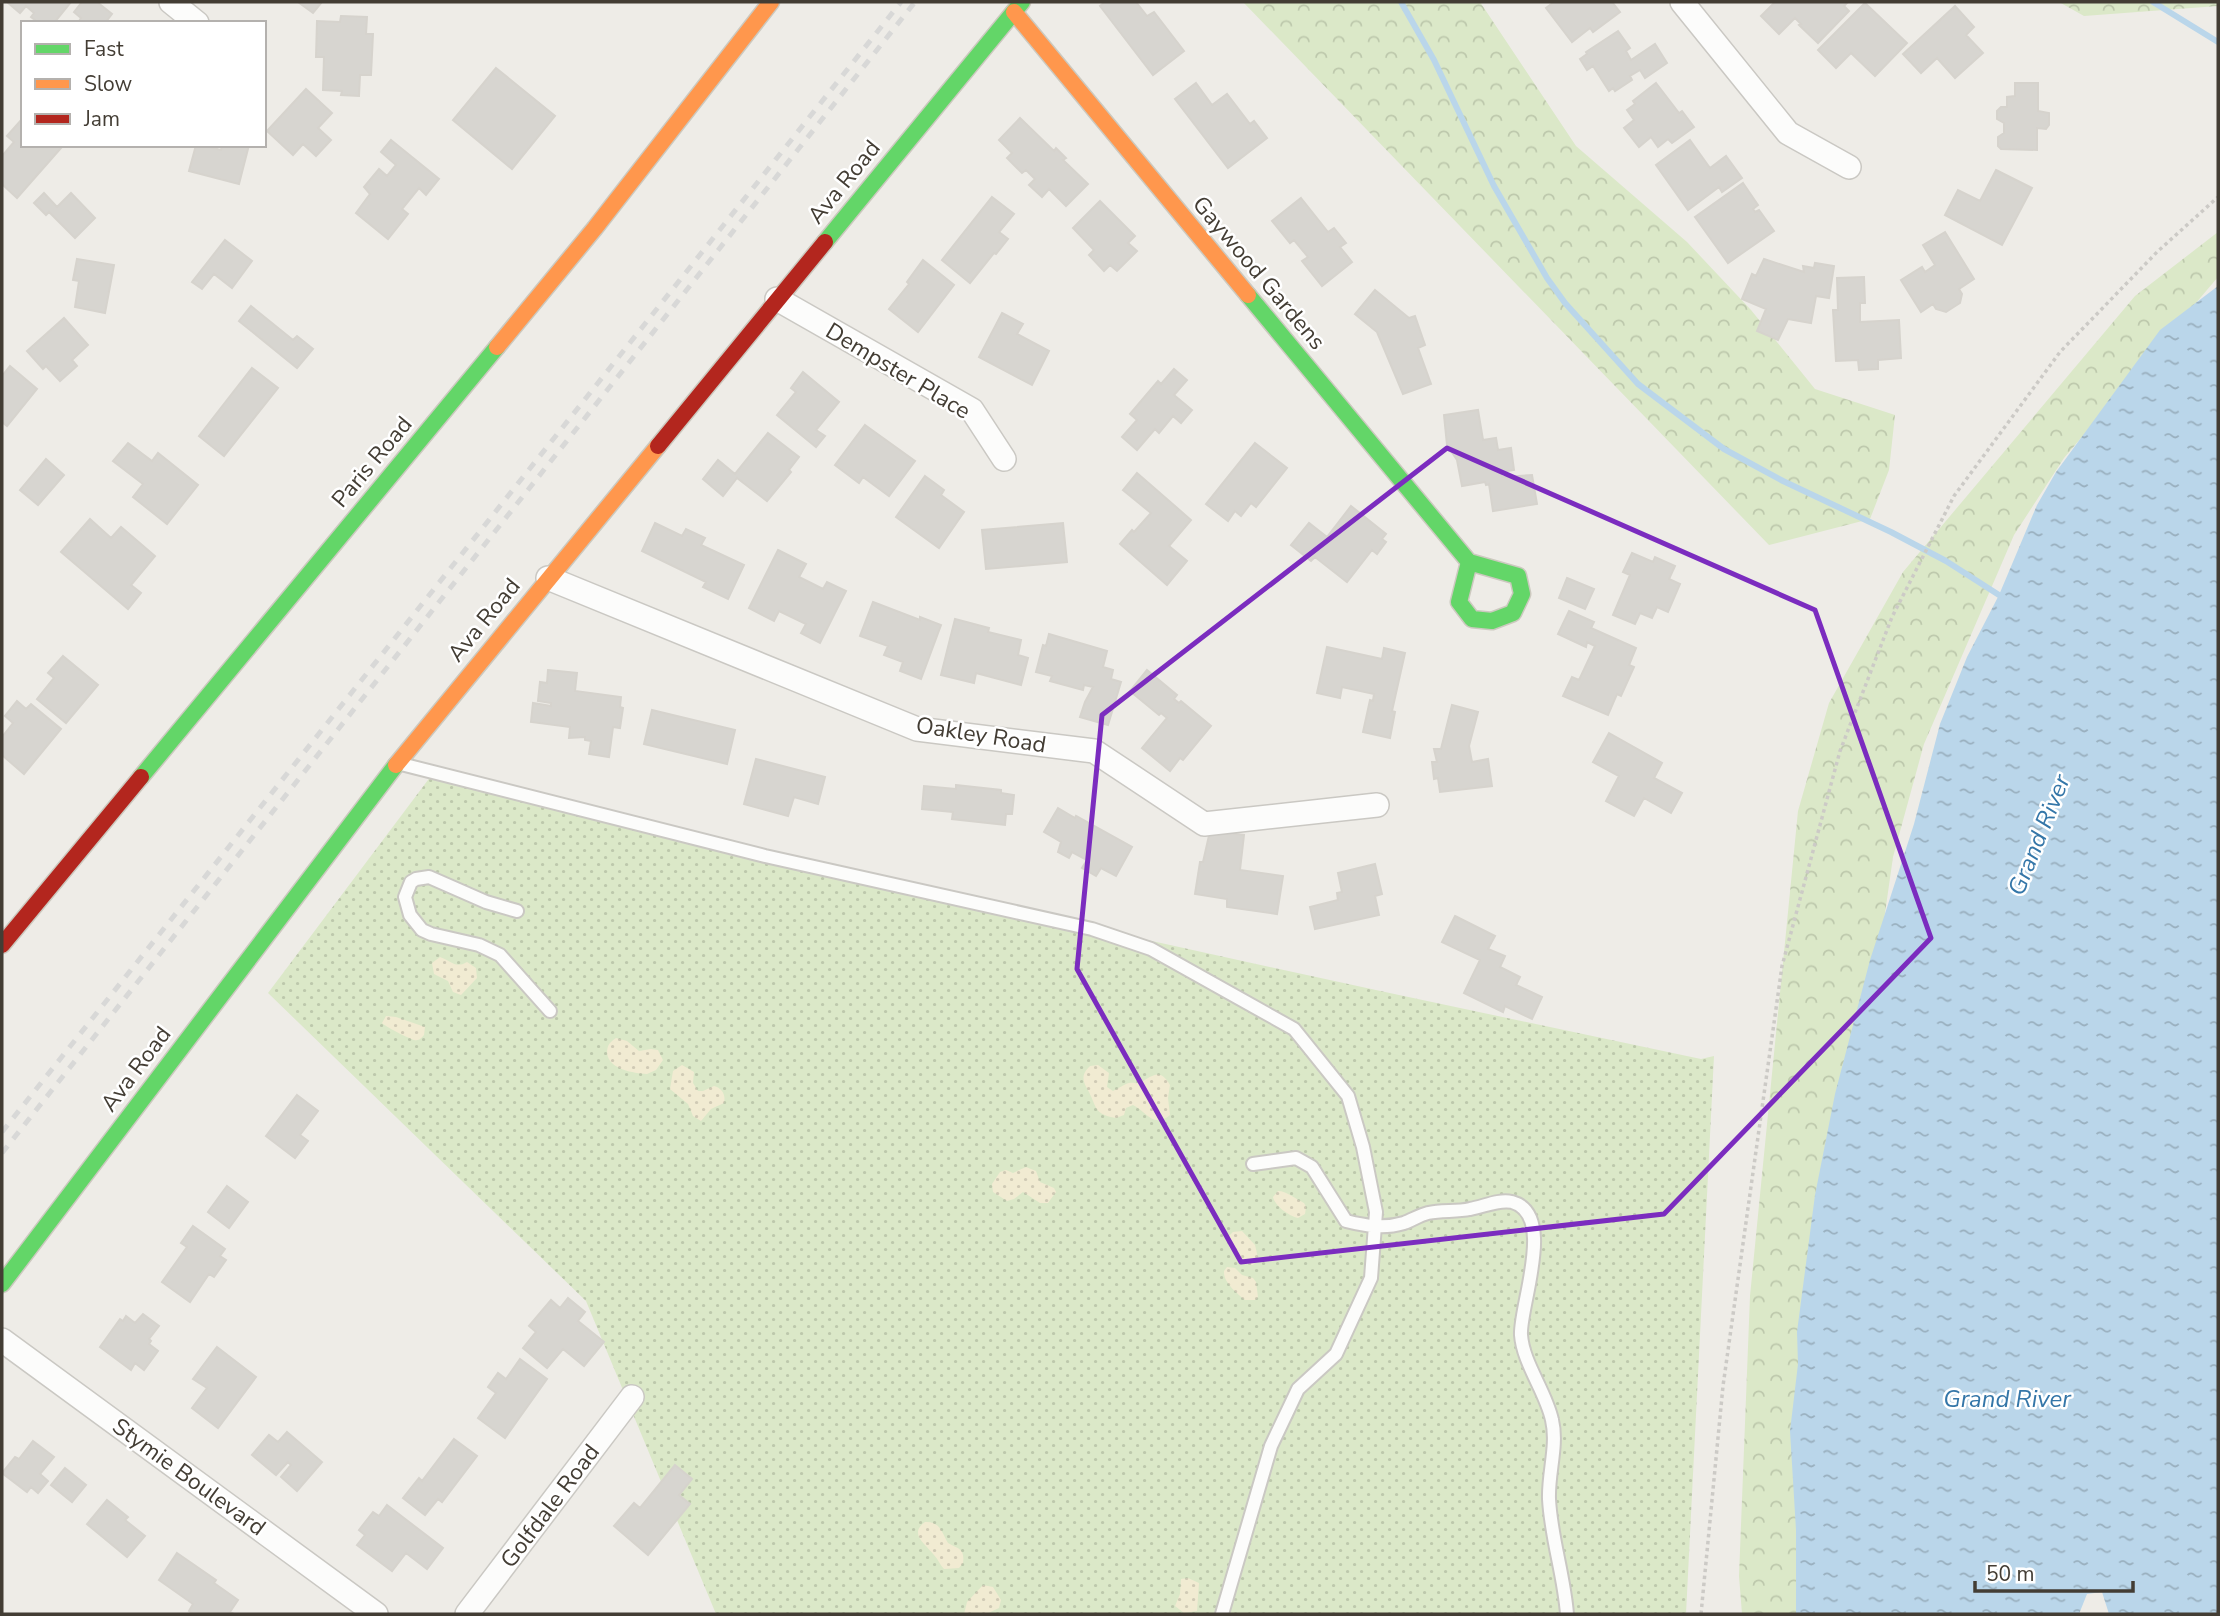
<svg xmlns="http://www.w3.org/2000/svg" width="2220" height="1616" font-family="'Nunito Sans',sans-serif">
<defs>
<pattern id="grass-dots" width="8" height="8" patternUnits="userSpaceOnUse" patternTransform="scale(1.75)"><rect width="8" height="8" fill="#dbe8c8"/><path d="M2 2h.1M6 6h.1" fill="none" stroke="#bdc8ac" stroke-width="1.8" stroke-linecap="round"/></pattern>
<pattern id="forest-crowns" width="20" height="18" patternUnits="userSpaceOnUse" patternTransform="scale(1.75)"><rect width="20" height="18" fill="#dbe8c8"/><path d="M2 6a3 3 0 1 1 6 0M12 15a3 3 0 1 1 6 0" fill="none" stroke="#bdc8ac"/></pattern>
<pattern id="sand-dots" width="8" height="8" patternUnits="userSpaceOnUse" patternTransform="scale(1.75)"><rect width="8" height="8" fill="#f1ebd2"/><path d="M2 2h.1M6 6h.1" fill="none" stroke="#d0cab5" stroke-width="1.8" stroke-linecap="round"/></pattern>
<pattern id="water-ripples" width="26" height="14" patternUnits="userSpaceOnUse" patternTransform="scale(1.75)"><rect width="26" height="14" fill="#bad6ea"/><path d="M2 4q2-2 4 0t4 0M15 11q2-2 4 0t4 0" fill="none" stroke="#99afbe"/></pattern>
</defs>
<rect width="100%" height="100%" fill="#eeece7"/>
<path fill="url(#grass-dots)" d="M431 776C853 877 1277 970 1701 1059L1714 1056 1686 1614H716L586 1301 268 993Z"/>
<path fill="url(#forest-crowns)" d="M1243 2H1480L1576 146 1687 242 1751 310 1815 389 1895 415 1889 470 1870 519 1769 545Z
M2059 2H2218V6L2084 16Z
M2218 232V277L2064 458 2014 535 1924 744 1893 857 1845 1195 1801 1614H1742L1739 1576 1750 1296 1798 811 1829 703 1903 572 2135 296Z"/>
<path fill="url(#sand-dots)" d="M440 957C452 961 455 969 467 962L476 968 477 978 461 995 453 992 448 981 434 974 432 963Z
M386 1016 396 1017 425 1027 424 1035C421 1038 420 1041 414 1040 410 1039 384 1026 382 1023Z
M616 1038 627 1041 639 1051 651 1049 658 1050 663 1060 656 1070 647 1074C634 1073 609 1070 607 1053 607 1045 610 1042 616 1038Z
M682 1065 694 1072 693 1083 698 1091H703L714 1086C722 1088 726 1095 724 1103L711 1109 701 1121 693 1116 688 1104 670 1089 673 1071Z
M1098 1065 1109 1073 1107 1087 1113 1091C1118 1089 1124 1084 1129 1083 1136 1082 1135 1085 1141 1082 1154 1075 1160 1068 1170 1085L1168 1098 1170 1115C1153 1129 1146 1111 1133 1105L1126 1108 1124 1115 1116 1118C1094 1114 1097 1108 1089 1092 1083 1081 1080 1076 1090 1066Z
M1026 1167 1036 1171 1040 1182 1054 1188 1056 1192 1048 1203H1040L1023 1192 1014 1199 1007 1201 993 1192 992 1184 1000 1172 1006 1170 1013 1173Z
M1278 1191C1286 1191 1296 1199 1304 1203L1306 1207 1305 1214 1298 1218C1289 1216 1275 1206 1273 1197Z
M1242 1231 1255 1245 1258 1258 1253 1265 1242 1263 1229 1247V1236L1233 1232Z
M1227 1267 1235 1268 1242 1275 1253 1278 1256 1282 1258 1297 1255 1300H1245C1237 1293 1223 1282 1224 1271Z
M925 1522C940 1521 942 1533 948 1543 958 1549 965 1548 963 1563L959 1568 944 1569C940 1565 938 1559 934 1555 926 1544 908 1534 925 1522Z
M1188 1578 1199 1583 1197 1611 1184 1613 1175 1606 1180 1594 1181 1579Z
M983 1585 993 1587 1001 1600 999 1608 986 1614H964L967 1602Z"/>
<path fill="url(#water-ripples)" d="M2218 286V1614H2109L2102 1592 2087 1594 2079 1614H1796V1530L1790 1431 1798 1364 1797 1332 1815 1195 1835 1094 1870 960 1914 824 1940 724 1967 657 1999 595 2037 505 2056 472 2160 330Z"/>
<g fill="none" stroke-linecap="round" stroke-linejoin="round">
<path stroke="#bad6ea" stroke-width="6" d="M1401 2 1434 60 1494 186 1547 278 1565 303 1638 384 1724 449 1783 481 1891 532 1946 561 1999 595
M2153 2 2218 42"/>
</g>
<path fill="#d7d5d0" stroke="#d6d3cd" stroke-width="2" d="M7 2H71L54 23H39L31 17 34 13 26 6 20 13Z
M82 2H97L112 14 105 23H78L81 18 74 12Z
M298 2H322L313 13Z
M1105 2H1136L1147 16 1154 12 1184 51 1153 75 1100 6Z
M1554 2H1612L1620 12 1593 32 1590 28 1572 42 1546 8Z
M1775 2H1848L1844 6 1849 11 1818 43 1799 25 1801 24 1795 18 1779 34 1761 16Z
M1865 3 1907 43 1875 76 1851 53 1836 68 1818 50Z
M1955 6 1974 27 1966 35 1983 53 1955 78 1937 58 1921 73 1903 54Z
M341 16 367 17 366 34H373L371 75H360L359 96 341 95 342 91 323 90 324 57H316L317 21 340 22Z
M1618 31 1630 48 1626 51 1631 60 1655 44 1667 63 1645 78 1640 70 1630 76 1632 80 1615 91 1613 88 1609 91 1593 66 1587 70 1580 59 1587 54 1586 52Z
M496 68 555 116 512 169 453 120Z
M1196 83 1212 105 1227 94 1250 124 1254 121 1267 138 1228 168 1175 99Z
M1656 83 1679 113 1682 111 1694 127 1672 143 1668 139 1658 147 1651 137 1639 147 1624 128 1634 120 1627 110 1635 104 1633 101Z
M2015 83H2038V111L2049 113V125L2046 129 2037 128V150L2001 149 1998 146V137L2004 133V123L1997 119V111L2001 107H2007V97L2015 96Z
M306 89 332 113 318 128 331 140 316 156 303 144 293 155 267 131Z
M23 118V145H58L61 148 17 198 2 184V156L14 142 7 136Z
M1020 118 1054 151 1056 148 1066 158 1063 160 1088 184 1066 206 1049 189 1042 197 1029 185 1035 179 1026 170 1022 173 1007 158 1012 153 999 140Z
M391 140 439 179 426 195 419 188 402 209 408 214 388 239 356 213 370 194 364 187 379 169 387 176 396 165 381 152Z
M1690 140 1710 168 1726 156 1742 178 1722 192 1719 187 1688 210 1656 165Z
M196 145H209V147L221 150 222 145H249L239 184 189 171Z
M1996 170 2032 188 2002 245 1945 215 1958 190 1980 201Z
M1743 183 1758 205 1753 209 1755 212 1759 210 1774 231 1728 263 1695 217Z
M44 193 57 207 71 193 95 218 75 238 49 212 46 215 34 203Z
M992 197 1014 214 999 232 1008 239 996 254 994 253 970 283 942 260Z
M1301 198 1328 232 1334 228 1346 243 1340 247 1352 262 1322 286 1302 261 1308 257 1294 240 1290 243 1272 221Z
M1100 201 1135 236 1128 243 1137 251 1117 271 1110 265 1104 271 1089 255 1094 250 1073 228Z
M1945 232 1974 279 1959 289 1962 294 1960 303 1946 312 1936 309 1933 304 1921 312 1901 280 1922 267 1925 272 1935 265 1923 245Z
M225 240 252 261 232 288 214 274 202 289 192 282Z
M77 259 114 265 105 313 75 307 79 281 73 280Z
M1764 259 1804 272 1803 266 1814 268 1815 263 1834 266 1829 298 1816 296 1811 323 1788 319 1778 340 1757 331 1766 309 1742 299 1752 274 1756 276Z
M923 260 954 285 918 332 889 309 909 284 907 282Z
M1864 277 1865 303H1860V322L1899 320 1901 358 1878 360V369L1859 370 1858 360 1836 361 1833 310H1838L1837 278Z
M1375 290 1409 318 1415 316 1425 345 1418 348 1431 384 1403 394 1377 332 1355 314Z
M251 306 293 340 297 336 313 349 297 368 239 321Z
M1002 313 1023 324 1017 334 1049 351 1032 385 979 357Z
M64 318 88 345 72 360 77 366 60 381 46 366 43 369 27 351Z
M10 366 37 389 7 426 2 422V376Z
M252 368 278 388 224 456 199 436Z
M1174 369 1187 380 1174 395 1192 410 1181 423 1173 416 1159 433 1155 429 1137 450 1122 437 1137 420 1130 414 1158 381 1161 384Z
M803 372 839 402 816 430 825 436 816 447 777 415 796 392 791 388Z
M1478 410 1483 440 1496 438 1498 450 1511 448 1514 470 1501 472 1502 477 1532 475 1537 504 1493 511 1489 484 1486 485 1485 482 1462 486 1457 460 1447 445 1444 415Z
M865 425 915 461 889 496 863 477 859 483 835 465Z
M768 433 799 457 789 470 791 472 767 501 737 478 723 496 703 479 718 460 735 474Z
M128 443 152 461 158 453 198 485 167 524 133 497 143 484 113 461Z
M1255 443 1287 468 1256 507 1251 503 1241 516 1235 511 1228 521 1206 504Z
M46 459 64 475 38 505 20 490Z
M1137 473 1191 520 1169 546 1187 561 1167 585 1120 544 1132 530 1134 532 1151 513 1123 490Z
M925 476 944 490 941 495 964 512 939 548 896 517Z
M1351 506 1386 534 1382 539 1386 542 1377 554 1372 550 1347 582 1315 557 1311 561 1291 545 1309 523 1327 537Z
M90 519 111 538 121 527 155 556 131 585 141 593 128 609 61 552Z
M655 523 682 536 686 529 705 538 701 545 744 565 728 599 703 587 706 582 642 551Z
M1063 523 1067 562 986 569 982 530Z
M778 550 806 564 799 577 823 589 827 582 846 591 820 643 801 633 806 624 779 611 774 621 749 608Z
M1632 553 1653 562 1655 557 1675 566 1669 579 1680 584 1668 612 1657 607 1652 618 1640 613 1635 624 1613 615 1630 575 1623 572Z
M1567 578 1594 589 1585 609 1559 598Z
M873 602 920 620V617L941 625 921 679 900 671 903 662 884 655 888 646 860 636Z
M1569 611 1594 622 1591 628 1636 648 1629 665 1634 667 1621 696 1617 694 1608 715 1563 696 1572 677 1579 680 1595 646 1587 642 1586 647 1558 634Z
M955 619 989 628 988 632 1021 640 1018 655 1028 658 1021 685 976 673 974 683 941 675Z
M1049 634 1107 651 1103 667 1113 670 1111 679 1121 682 1108 725 1080 717 1085 702 1093 687 1084 685 1083 690 1050 681 1052 676 1036 672 1043 645 1046 646Z
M1327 647 1382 659 1384 648 1405 653 1392 711 1395 712 1390 738 1363 732 1370 700 1373 701 1374 694 1342 687 1340 698 1317 693Z
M63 656 98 685 66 723 37 699 54 678 48 673Z
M548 670 577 673 575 691 621 697 620 707 623 708 620 728 613 727 609 757 589 754 591 741 585 740V737L569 738 570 727 531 722 533 703 551 706V703L538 701 540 682 547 683Z
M1147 670 1177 695 1174 699 1179 703 1181 701 1211 726 1183 760 1180 758 1170 771 1142 748 1167 718 1161 713 1159 715 1130 691Z
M17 701 26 709 31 704 61 729 24 774 2 755V737L13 723 5 716Z
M1452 705 1478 712 1469 746 1472 762 1488 759 1492 786 1440 792 1438 778 1434 779 1432 762H1437L1434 749H1441Z
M652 710 735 730 727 764 644 744Z
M1609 733 1662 763 1654 778 1682 793 1671 813 1644 798 1634 816 1606 801 1619 776 1593 762Z
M756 759 825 777 818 804 794 797 788 816 744 804Z
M956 785 1001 790V793L1014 795 1012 814H1006L1005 825 952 819 953 812 922 809 924 786 956 789Z
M1058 808 1075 818 1076 816 1132 847 1116 876 1101 868 1096 876 1082 868 1087 860 1072 852 1069 858 1058 852 1061 842 1044 832Z
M1210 831 1244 835 1240 870 1283 876 1277 914 1227 907V899L1195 894 1200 862H1203Z
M1375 864 1382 894 1375 896 1379 915 1315 929 1310 907 1338 900 1337 893 1342 892 1338 873Z
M1455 916 1495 936 1488 949 1505 956 1500 967 1520 977 1516 985 1542 997 1532 1019 1505 1006 1503 1012 1464 993 1480 960 1442 942Z
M297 1095 318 1111 300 1135 308 1141 295 1158 266 1136Z
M227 1186 248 1202 229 1228 208 1212Z
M193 1226 225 1249 220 1256 226 1260 214 1277 209 1274 190 1302 162 1282 187 1247 181 1243Z
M568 1298 585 1312 578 1321 604 1342 584 1366 563 1349 547 1368 523 1348 536 1332 529 1326 551 1300 560 1308Z
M143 1314 159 1326 149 1339 151 1341 149 1344 158 1351 144 1370 135 1363 131 1370 100 1347 120 1319 123 1321 126 1316 135 1323Z
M217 1347 256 1377 218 1428 192 1408 207 1388 193 1379Z
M520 1359 547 1379 505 1438 478 1418 496 1393 488 1387 498 1373 506 1379Z
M287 1432 322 1462 297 1491 281 1477 291 1465 288 1462 276 1475 252 1455 269 1435 278 1442Z
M454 1439 477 1456 442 1502 438 1499 425 1515 403 1498 419 1478 422 1481Z
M33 1441 54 1457 40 1474 48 1481 38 1493 31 1487 27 1492 2 1473 15 1457 19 1459Z
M675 1465 692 1479 679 1495 690 1504 648 1555 614 1526 634 1503 640 1508Z
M65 1468 86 1485 72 1502 51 1485Z
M107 1500 128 1517 125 1520 145 1536 127 1557 87 1524Z
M387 1505 443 1548 427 1569 406 1553 392 1571 357 1545 365 1535 359 1530 373 1512 379 1516Z
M177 1553 216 1580 214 1583 238 1600 230 1612 234 1614H193L189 1611 193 1604 159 1580Z"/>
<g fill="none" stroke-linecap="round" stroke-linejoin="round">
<defs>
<path id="lane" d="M401 764 765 856 1092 929 1151 949 1294 1029 1348 1096 1363 1147 1376 1212 1371 1278 1336 1354 1298 1389 1271 1446 1222 1614
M517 911 486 902 429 877 416 879 411 882 405 897 410 915 422 930 431 934 479 945 500 955 550 1011
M1253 1164 1296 1158 1312 1167 1346 1221C1366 1226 1384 1229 1404 1223 1412 1220 1420 1215 1428 1213 1442 1210 1456 1212 1470 1209 1483 1207 1498 1199 1512 1202 1557 1214 1519 1307 1521 1335 1523 1363 1546 1392 1552 1420 1558 1445 1548 1473 1549 1499 1551 1538 1564 1575 1567 1614"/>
<path id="street" d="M171 2 197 23
M1682 2 1788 133 1849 167
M777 299 972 410 1004 459
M548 578 917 729 1094 751 1204 824 1377 805
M2 1340 376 1614
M467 1614 632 1397"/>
<path id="fast" d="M825 242 1022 2
M1248 295 1469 562 1518 576 1522 594 1513 613 1492 621 1472 619 1459 602 1469 562
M141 777 497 347
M2 1284 396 765"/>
<path id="slow" d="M1014 12 1248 295
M497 347 595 228 771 2
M396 765 658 446"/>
<path id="jam" d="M658 446 825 242
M2 945 141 777"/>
</defs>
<use href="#lane" stroke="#cac8c3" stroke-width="16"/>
<use href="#street" stroke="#cac8c3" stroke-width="26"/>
<use href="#fast" stroke="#ccc9bf" stroke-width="19"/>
<use href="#slow" stroke="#ccc9bf" stroke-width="19"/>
<use href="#jam" stroke="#ccc9bf" stroke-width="19"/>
<path stroke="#cccac6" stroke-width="3.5" stroke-dasharray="3.5 3.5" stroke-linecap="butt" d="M1701 1614 1723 1386 1782 966 1840 751 1892 617 1954 496 2060 352 2157 252 2218 197"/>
<use href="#lane" stroke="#fcfcfb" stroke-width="12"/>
<use href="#street" stroke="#fcfcfb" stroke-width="23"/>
<use href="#fast" stroke="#63d668" stroke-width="16"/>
<use href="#slow" stroke="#ff974d" stroke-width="16"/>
<use href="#jam" stroke="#b3261e" stroke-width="16"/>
<path stroke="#d8d8d7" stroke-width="5" stroke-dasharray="9 9" stroke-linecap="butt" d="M2 1132 901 2
M2 1153 915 2"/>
</g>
<path fill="none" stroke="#7b2cbf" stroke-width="5" stroke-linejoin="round" d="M1447 448 1815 610 1931 938 1664 1214 1241 1262 1077 969 1102 715Z"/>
<g text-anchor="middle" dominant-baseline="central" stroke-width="5" stroke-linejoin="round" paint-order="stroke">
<g font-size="23" fill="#433d34" stroke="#fff">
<text transform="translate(844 182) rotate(-51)">Ava Road</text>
<text transform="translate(1259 273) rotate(50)">Gaywood Gardens</text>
<text transform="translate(898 371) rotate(31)">Dempster Place</text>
<text transform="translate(372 462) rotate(-50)">Paris Road</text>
<text transform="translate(484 620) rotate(-51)">Ava Road</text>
<text transform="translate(981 735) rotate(9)">Oakley Road</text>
<text transform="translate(136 1069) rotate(-53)">Ava Road</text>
<text transform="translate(189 1477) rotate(36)">Stymie Boulevard</text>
<text transform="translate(550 1506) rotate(-53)">Golfdale Road</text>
</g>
<g font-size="24" font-style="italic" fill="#3476a8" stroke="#fff">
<text transform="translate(2039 835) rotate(-68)">Grand River</text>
<text x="2007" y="1399">Grand River</text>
</g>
</g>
<rect width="2220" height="1616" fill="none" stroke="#433d34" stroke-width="7"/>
<rect x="21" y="21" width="245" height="126" fill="#ffffff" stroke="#b4b1ae" stroke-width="2"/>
<rect x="35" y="44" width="35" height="10" fill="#63d668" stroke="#b4b1ae" stroke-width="2"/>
<text x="84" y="56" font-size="21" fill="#433d34">Fast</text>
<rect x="35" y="79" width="35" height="10" fill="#ff974d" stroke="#b4b1ae" stroke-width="2"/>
<text x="84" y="91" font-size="21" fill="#433d34">Slow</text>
<rect x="35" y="114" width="35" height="10" fill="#b3261e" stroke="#b4b1ae" stroke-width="2"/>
<text x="84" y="126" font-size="21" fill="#433d34">Jam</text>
<path d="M1975 1581v10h158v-10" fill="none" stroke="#433d34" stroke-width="3.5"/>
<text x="1986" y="1581" font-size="21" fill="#433d34" stroke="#ffffff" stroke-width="5" paint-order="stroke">50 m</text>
</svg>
